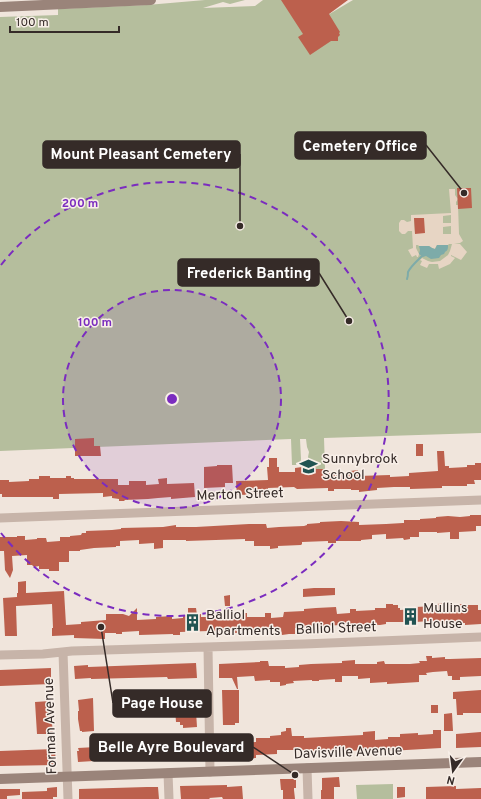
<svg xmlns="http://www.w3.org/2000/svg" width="481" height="799" font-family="Overpass,sans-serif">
<rect width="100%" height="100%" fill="#f0e5dc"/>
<path fill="#b5be9d" d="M205 0H245L230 4 223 2 203 8 255 6 263 0H307L321 19 353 0H481V433L324 438 325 469H316V466H315L313 463 309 462 308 457 309 452 307 447 306 439H300L301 459 300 465H292L291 439 0 451V17L58 15V9L147 5Z
M393 784V799H357L356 785Z"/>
<path fill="#e7d5c4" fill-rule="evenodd" d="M449 189H455V195L458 199 456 202V205H458L459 234 463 241 460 243 454 244H460L467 252 461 260 451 255V256L455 258 450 264 439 269 438 264H429L427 268 420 265 422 261 420 260 422 258 428 261 432 262 440 261 448 255 450 251 452 244H449L448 245H437L435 249 432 248 429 246H419L418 245H416V248L419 254 418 257H417L416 255 412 257 408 250 413 248 412 231H408L405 234H402L399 231V223L401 220H404L407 222 411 221V215L451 213ZM451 215V223H443V216ZM414 218H424V233H415ZM451 226V234H443V227Z"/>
<path fill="#7daba9" d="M437 245H448C448 249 448 250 445 252L444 254 441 255 439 258 431 259 426 256 423 257 419 254 420 250 419 246H429L432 248 435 249Z"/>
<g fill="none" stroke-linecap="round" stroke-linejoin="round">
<path stroke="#7daba9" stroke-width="2" d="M407 279C408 277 408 274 408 272 411 266 417 261 422 256"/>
</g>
<path fill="#bc604d" d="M281 0H348L329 14 340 32 339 33 340 35 338 37V41H331L310 55 298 37 303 34Z
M457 188H471L472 208 458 209Z
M414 218H424L425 233 415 234Z
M94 438V446H100L101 456H75V439Z
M416 444H423V456H416Z
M437 451H444L445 466H449V468L467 467V465H475V463H481V480H474L475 484H467V486H442V488L410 489V487H394L377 488V490L359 492V490H351V489H334V491H328V488L297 489 294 487 268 488V494L237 495 236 481 268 480 267 467H269V458H277V467H279V472H295V468L302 467V466H316V469H325V473H350V471L358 470V476L390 475V477L409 476V473L438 471Z
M217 465H232L233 483H225V487L204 488V467L217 466Z
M39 476H50V478H66V476H71V478H74V479H118V485H129V481H146V485L159 484 158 479 167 478V484L194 483 195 497 171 499V497L158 498 148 499 124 500 125 501H119V499L112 498V496L103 497V493L59 494V499H53V497H2V494H0V480H9V482L29 481V479H39Z
M470 515H481V526H476V531L459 532V539H450V532L437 533V532H419V537H410V539L404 540 403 538 386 539V534L372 535V539L361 540V541H336V543H328V541L302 542V544L301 545 278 546V548L270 549V546H254V541H245V539L186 541V540H163V548L154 549V543L139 544V540L120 541V546H116V547L94 548 80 550V551H69V562H59V571H49V569H39V566L34 567 32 565H27V555L12 556 13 570 10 578 5 570 4 551H0V537H17V536H25V540L37 539V538H46L47 542 60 541V537H70V536L81 535 82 533H86V531L112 530 121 529V528L163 527 176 525V527H196L249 524H266L267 528 279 527 304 526 307 525V524L320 523V522L341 521 359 522V525L386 524 403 523H404V520H420V519L436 518V517L448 516 460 517 470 516Z
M26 581V593L64 591 66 625 81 624V622L106 620V614H123L129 616 137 608V620L156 619V617L172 616V619L183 618V615H188V608H196L197 615 201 614V617H218V619H233L240 618V613H247V617H265V613H271V618L283 617 284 612 304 611V609L316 608 336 607 337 614 350 613V609H356V611L375 610V608H386V604H393V605H398V608H400V610L415 609V607L437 606V604L446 603V605L462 604V605H478V610H481V624L465 625V623L441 624H438V623H431V621L415 622V624H408L407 622H386V624L380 625 357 624V628L340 629V625L295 628V634H289L282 635 281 629 239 631V633H221V631L208 632V631L180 632V635H173V634L139 635V631L122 632V634H116V633H105V639L74 638V635L52 636V628H53L52 604 16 606 17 636H5L3 598 17 597V593H18V582Z
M314 588H335V595L303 597V589Z
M230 595V606H225L224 596Z
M426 656H432V658L445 657V659H450L481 658V676L460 677V680H452V676H448L447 671 433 672 426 673 427 675H419V682L387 684V682L370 683V678L358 679V676H342V682H335V679L319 680V681H312V680L293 681 294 683 286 684V685L280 686V682H270V680L255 681 254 676 237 677 238 689H237L232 678H219V664L260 662V661H268L269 666H285V668L299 667V665L311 664 342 663V661L355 660V664H377V662L384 661 385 664H410L420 663 419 661H427Z
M196 663 197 678 168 679 167 677 91 679V678L75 679 74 666 88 665V667Z
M51 668V684L0 686V670Z
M222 690H239V723H235V725H223Z
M481 690V713H463V715H457L456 699H453V692Z
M182 696H195L197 727 183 728V725H180V722H176L175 708 179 707V701H183Z
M93 698 94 731 82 732V731H80L78 719V711H79L78 700Z
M50 701 53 734H37L35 702Z
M431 705H438V713H431Z
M452 713 453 731H444V714Z
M286 728H291L292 736H304V738L363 735V732L375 731V740L388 739V737H400V734L418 733V735L433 734V730H441V748L389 751V750L363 751V750L345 751H331V754H318V752H314V751H295V750H277V754L256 755V758L239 759V758H229V757H222L221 744 256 742V738H270V736L281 735V732L286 731Z
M481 732V747L456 748V734Z
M160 741H176V744L199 743V758L165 759V760H156L155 759 121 760H110L78 762 77 751H79L78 748 96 747V748L106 747V748L148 745V743L160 742Z
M55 749 56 765 0 766V751Z
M339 777 340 787H334V799H321V790H322V778Z
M280 779H294V780H296V788H294V790L295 799H283V790H281Z
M227 785V787L242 786 243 799H223L222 797 209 798 210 799H181L180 786Z
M456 786V789L481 788V799H426V787Z
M57 787V797H53V799H22V792L47 791V788Z
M147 787H158L159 799H79V789Z
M397 787H405V797L397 798Z
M0 789H20V795L7 796V799H0Z"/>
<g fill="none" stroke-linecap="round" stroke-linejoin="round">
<path stroke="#c7b4a9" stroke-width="9" d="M0 518 481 500
M208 647 210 772
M63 652 68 799
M0 655 43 654 72 651 304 644 481 637
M307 768 308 799
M168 773 169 799"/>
<path stroke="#9a847a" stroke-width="10" d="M0 7 151 0
M0 779 481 762"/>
</g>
<circle cx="172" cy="399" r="109" fill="#7b2cbf" fill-opacity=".12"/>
<g fill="none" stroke="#7b2cbf" stroke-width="2" stroke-dasharray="7 5">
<circle cx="172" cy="399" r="109"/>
<path d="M1 265A217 217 0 1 1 1 533"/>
</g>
<defs>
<symbol id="school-bare" viewBox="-9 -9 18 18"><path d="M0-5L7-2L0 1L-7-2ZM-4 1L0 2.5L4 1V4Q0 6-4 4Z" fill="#215352" stroke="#f8efe8" stroke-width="2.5" paint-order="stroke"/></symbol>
<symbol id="building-bare" viewBox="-9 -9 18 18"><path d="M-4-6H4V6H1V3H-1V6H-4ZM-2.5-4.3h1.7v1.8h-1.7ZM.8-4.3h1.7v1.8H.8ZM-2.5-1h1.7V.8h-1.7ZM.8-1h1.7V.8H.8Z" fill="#215352" stroke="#f8efe8" stroke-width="2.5" paint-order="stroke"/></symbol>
</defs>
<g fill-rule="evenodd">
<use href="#school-bare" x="296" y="454" width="25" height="25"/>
<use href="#building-bare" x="398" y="604" width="25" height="25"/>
<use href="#building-bare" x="180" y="610" width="25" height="25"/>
</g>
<g text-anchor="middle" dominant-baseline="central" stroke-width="3" stroke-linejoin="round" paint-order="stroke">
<g font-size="14" fill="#352b28" stroke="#f8efe8" text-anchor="start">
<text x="322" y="459">Sunnybrook<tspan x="322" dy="16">School</tspan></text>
<text x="423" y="608">Mullins<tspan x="423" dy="16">House</tspan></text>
<text x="206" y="615">Balliol<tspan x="206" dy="16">Apartments</tspan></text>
</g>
<g font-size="14" fill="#352b28" stroke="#f8efe8">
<text transform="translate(240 495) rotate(-2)">Merton Street</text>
<text transform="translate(336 629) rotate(-2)">Balliol Street</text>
<text transform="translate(51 726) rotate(-92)">Forman Avenue</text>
<text transform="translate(348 753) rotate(-2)">Davisville Avenue</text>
</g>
</g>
<circle cx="172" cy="399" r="6" fill="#7b2cbf" stroke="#f8efe8" stroke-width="2"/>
<g font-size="12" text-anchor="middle" font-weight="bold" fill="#7b2cbf" stroke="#f8efe8" stroke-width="3" stroke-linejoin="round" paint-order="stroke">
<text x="80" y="207">200 m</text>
<text x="95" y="326">100 m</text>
</g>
<path fill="none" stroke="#352b28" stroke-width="1.5" d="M464 193L426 145M240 226L240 154M349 321L319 273M101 627L113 703M295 775L253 747"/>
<g fill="#352b28" stroke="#f8efe8" stroke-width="1.5">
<circle cx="464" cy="193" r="4"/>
<circle cx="240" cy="226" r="4"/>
<circle cx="349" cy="321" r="4"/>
<circle cx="101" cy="627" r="4"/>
<circle cx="295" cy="775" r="4"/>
</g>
<g fill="#352b28" stroke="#352b28" stroke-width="1.5">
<rect x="295" y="132" width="131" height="27" rx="4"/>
<rect x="43" y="141" width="197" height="27" rx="4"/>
<rect x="178" y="259" width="141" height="27" rx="4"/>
<rect x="113" y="690" width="98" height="27" rx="4"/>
<rect x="90" y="734" width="163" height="27" rx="4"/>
</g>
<g font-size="15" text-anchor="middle" font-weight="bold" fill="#fff">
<text x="360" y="151">Cemetery Office</text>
<text x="141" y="159">Mount Pleasant Cemetery</text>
<text x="249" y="278">Frederick Banting</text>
<text x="162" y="708">Page House</text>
<text x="171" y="752">Belle Ayre Boulevard</text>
</g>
<g transform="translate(453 771) rotate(194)" stroke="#f8efe8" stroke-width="3" paint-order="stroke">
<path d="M0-3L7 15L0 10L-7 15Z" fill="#352b28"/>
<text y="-6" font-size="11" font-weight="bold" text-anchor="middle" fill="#352b28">N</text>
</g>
<path d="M10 26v6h109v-6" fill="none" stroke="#352b28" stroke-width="2"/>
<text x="16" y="26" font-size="12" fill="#352b28" stroke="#f8efe8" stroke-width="3" paint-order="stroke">100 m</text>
</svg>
